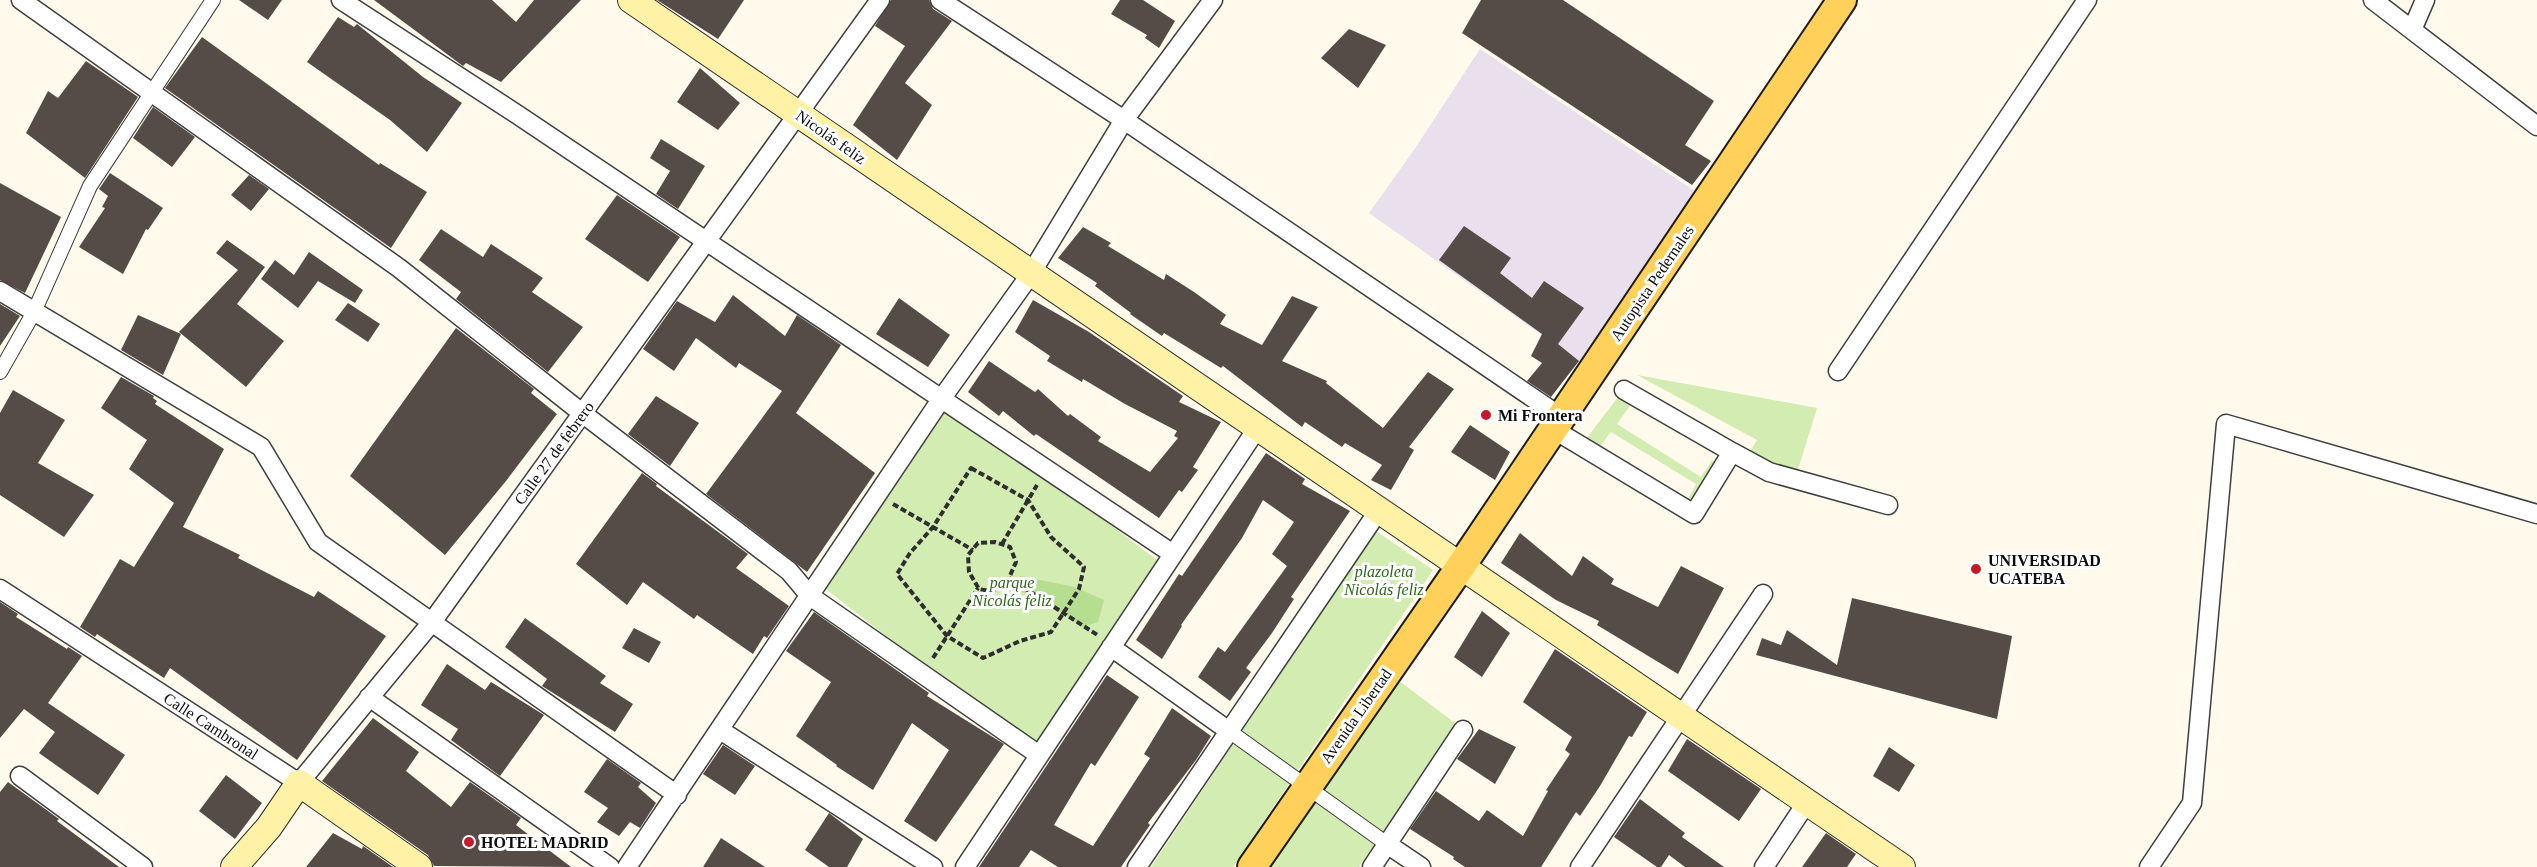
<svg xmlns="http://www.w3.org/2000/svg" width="2537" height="867" font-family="'Times New Roman',serif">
<rect width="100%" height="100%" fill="#fffaeb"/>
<path fill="#eadfec" d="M1480 49 1698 193 1580 362 1369 213 1414 150Z"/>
<path fill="#d2ecb2" d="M1637 375 1817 408 1796 476 1747 456 1757 440Z
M1621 393 1634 400 1617 424 1701 477 1712 460 1721 466 1694 510 1685 504 1696 484 1611 432 1596 451 1583 443Z
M942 398 1165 566 1039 755 818 583Z
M1376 531 1433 570 1233 867H1151Z
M1394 677 1459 726 1359 867H1266Z"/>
<path fill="#b6de90" d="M1020 576 1075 587 1104 600 1098 622 1083 627 1058 610 1022 592Z"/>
<path fill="#554c48" d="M239 0H282L268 20Z
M374 0H492L516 22 534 0H581L501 82 466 63 463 66Z
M657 0H744L718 39Z
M891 0H929L933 9 952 21 905 83 932 105 897 160 853 125 905 46 875 26Z
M1120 0H1143L1175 21 1159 48 1145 38 1147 35 1111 14Z
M1481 0H1563L1714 101 1685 145 1711 161 1692 185 1462 33Z
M338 17 354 27 357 24 423 77 462 103 427 152 390 120 307 62Z
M1349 29 1386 45 1358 88 1321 58Z
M202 37 379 165 380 163 427 192 391 248 165 88Z
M86 61 138 97 85 178 26 133 48 91 58 98Z
M700 68 740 103 718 130 677 102Z
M153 107 195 137 172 167 133 138Z
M661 139 705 166 678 209 656 194 670 171 650 158Z
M110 173 163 208 148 230 146 229 123 274 79 247 105 208 102 207 108 196 99 189Z
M249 175 269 189 251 211 231 195Z
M0 183 61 217 25 293 0 280Z
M617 195 680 237 648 282 585 239Z
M1464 226 1511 258 1500 273 1532 298 1544 281 1584 308 1558 344 1579 361 1551 397 1527 381 1542 363 1531 356 1542 334 1439 260Z
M1083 227 1111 243 1108 246 1164 280 1166 274 1194 292 1226 315 1220 324 1262 345 1292 296 1318 307 1282 361 1327 381 1326 383 1383 428 1428 372 1454 389 1409 447 1414 450 1391 490 1371 480 1382 465 1345 443 1342 447 1305 422 1302 427 1223 366 1221 368 1164 333 1162 336 1130 314 1131 313 1095 286 1097 283 1058 258Z
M441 229 483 257 491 244 543 278 532 292 583 327 548 372 456 299 461 292 419 260Z
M227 240 265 267 237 304 284 341 246 387 179 332 238 270 216 253Z
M309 252 363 290 355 303 318 281 298 308 261 279 275 260 294 275Z
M733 295 785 336 797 315 841 345 796 413 875 473 807 572 706 494 782 391 739 363 736 368 696 338 674 371 643 349 677 301 715 322Z
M899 298 950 335 928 367 876 334Z
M1033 300 1089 332 1183 396 1179 402 1221 422 1193 467 1198 470 1182 492 1179 490 1159 518 1036 434 1034 436 1003 411 999 416 968 392 989 361 1035 392 1038 389 1068 416 1070 414 1101 437 1098 441 1150 472 1178 438 1174 436 1177 431 1125 404 1083 379 1082 382 1047 361 1050 356 1015 332Z
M348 303 380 324 368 342 335 320Z
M0 304 20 316 0 346Z
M138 315 181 334 163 375 121 350Z
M456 328 534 389 531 393 557 414 506 481 445 555 350 476Z
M121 377 154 396 153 398 157 401 155 404 224 449 183 527 240 555 238 558 314 597 318 591 386 636 297 760 170 668 164 678 97 634 95 637 80 627 120 559 134 567 174 503 129 469 147 440 101 408Z
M13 390 65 420 38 463 94 495 64 537 0 495V413Z
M656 396 699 423 670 466 628 434Z
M1470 425 1510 452 1495 480 1451 452Z
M1266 453 1305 479 1302 484 1350 511 1291 597 1294 599 1272 633 1246 668 1251 672 1230 701 1198 677 1218 647 1225 652 1287 566 1272 554 1294 522 1263 500 1242 538 1181 625 1182 626 1162 659 1136 640 1179 574 1182 576Z
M642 473 657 484 656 486 748 554 736 568 789 606 767 638 764 636 753 654 697 615 694 619 643 582 627 605 576 564Z
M1520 533 1572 576 1583 556 1614 579 1611 584 1658 607 1681 566 1724 588 1678 674 1597 625 1599 621 1556 600 1501 563Z
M1852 598 2012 636 1997 719 1756 655 1762 638 1781 645 1787 630 1837 665Z
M0 602 18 614 16 617 67 649 68 647 82 656 48 703 125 755 98 795 39 753 55 732 24 709 0 738Z
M1482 611 1510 633 1482 677 1454 657Z
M814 612 929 693 927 696 1004 744 936 842 904 821 949 750 912 723 873 790 836 766 837 765 796 736 831 682 786 651Z
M525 618 606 676 600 683 633 704 615 732 542 686 547 679 505 647Z
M634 628 661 642 649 663 622 648Z
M1555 649 1647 712 1632 737 1629 736 1600 786 1580 816 1576 812 1541 867H1465L1453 859 1454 857 1410 829 1436 791 1479 821 1487 810 1523 836 1548 791 1546 790 1570 754 1565 750 1572 737 1523 702Z
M447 664 485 690 491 682 544 715 500 776 451 740 458 729 421 705Z
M1107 675 1139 697 1095 766 1091 763 1054 825 1093 846 1150 758 1144 754 1172 708 1211 736 1196 760 1148 823 1150 825 1121 867H1058L1031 850 1019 867H979Z
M373 718 419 752 406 771 451 807 470 782 521 818 516 825 571 867 434 866 428 855 322 781Z
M1479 729 1516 747 1495 784 1457 759Z
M1687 739 1761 789 1739 821 1668 771Z
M723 745 755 766 735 795 703 774Z
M1889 747 1915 765 1899 792 1873 776Z
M607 759 641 783 638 787 656 803 640 828 630 822 619 836 597 822 608 808 584 792Z
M226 775 262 803 235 839 199 811Z
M8 782 59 819 57 821 119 867H0V792Z
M1640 799 1685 833 1682 837 1724 867H1685L1669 855 1661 867H1657L1614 837Z
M829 813 863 839 847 867H829L805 850Z
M333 833 362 849 363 846 393 867H306Z
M1826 833 1856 854 1847 867H1802Z
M721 838 765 867H703Z"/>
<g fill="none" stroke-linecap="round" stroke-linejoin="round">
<defs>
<path id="pedestrian" d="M0 372 34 312 90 186 213 0
M1229 731 1387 844"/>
<path id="minor" d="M21 0 399 268 582 413 789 571 810 596 1039 755
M341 0 518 115 1173 554
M940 0 1124 120 1561 417
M2373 0 2537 126
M2412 30 2425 0
M0 291 261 447 318 542 677 795
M1838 371 2087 0
M1553 429 1694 514 1732 452 1624 390
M1732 452 1769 472 1888 505
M0 589 299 783 432 622 880 0
M1111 647 1229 731
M369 697 610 867
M720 730 933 867
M20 776 143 867
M1387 844 1421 867
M627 867 942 398 1030 275 1124 120 1213 0
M965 867 1258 427
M1137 867 1379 510
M1372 867 1463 730
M1580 867 1763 594
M1764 867 1807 802
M2149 867 2192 803 2226 424 2537 514"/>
<path id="secondary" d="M631 0C1053 291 1478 578 1902 867
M234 867 269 827 299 783 419 867"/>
<path id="primary" d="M1252 867 1461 566 1842 0"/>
</defs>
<use href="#pedestrian" stroke="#3f3f3f" stroke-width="16"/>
<use href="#minor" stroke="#3f3f3f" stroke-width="21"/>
<use href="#secondary" stroke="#2e2e2e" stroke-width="28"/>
<use href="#primary" stroke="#1d1d1d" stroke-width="32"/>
<path stroke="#2e2e2e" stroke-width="4" stroke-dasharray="6 3" stroke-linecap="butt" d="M971 468 1028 500 1051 537 1084 567 1079 589 1051 632 1020 641 983 658 947 636 897 574 910 553 933 527Z
M893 504 973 550
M1002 544 1037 485
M1009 578C1001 590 992 592 979 589L969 572 968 555 978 543 995 542 1010 547 1016 562 1009 578 1099 636
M933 658 978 588"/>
<use href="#pedestrian" stroke="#fff" stroke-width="14"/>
<use href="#minor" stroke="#fff" stroke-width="18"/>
<use href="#secondary" stroke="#fff2a6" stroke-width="26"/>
<use href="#primary" stroke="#ffd15b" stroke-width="28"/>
</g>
<g fill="#c61a29" stroke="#fff" stroke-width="2">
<circle cx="1486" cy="415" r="6"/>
<circle cx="1976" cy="569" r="6"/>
<circle cx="469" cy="842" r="6"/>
</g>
<g text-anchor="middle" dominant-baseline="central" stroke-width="6" stroke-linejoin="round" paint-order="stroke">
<g font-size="16" fill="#0c0c0c" stroke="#fff">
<text transform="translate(831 137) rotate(35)">Nicolás feliz</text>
<text transform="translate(1652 283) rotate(-56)">Autopista Pedernales</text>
<text transform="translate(554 453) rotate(-54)">Calle 27 de febrero</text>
<text transform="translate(1356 716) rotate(-55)">Avenida Libertad</text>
<text transform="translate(211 726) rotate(33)">Calle Cambronal</text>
</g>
<g font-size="16" font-weight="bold" fill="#0c0c0c" stroke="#fff" text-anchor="start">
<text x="1498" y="415">Mi Frontera</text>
<text x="1988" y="560">UNIVERSIDAD<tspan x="1988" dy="18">UCATEBA</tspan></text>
<text x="481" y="842">HOTEL MADRID</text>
</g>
<g font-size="16" font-style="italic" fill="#2c6818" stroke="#fff">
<text x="1384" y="571">plazoleta<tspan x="1384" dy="18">Nicolás feliz</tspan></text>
<text x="1012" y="582">parque<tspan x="1012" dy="18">Nicolás feliz</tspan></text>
</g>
</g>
</svg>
